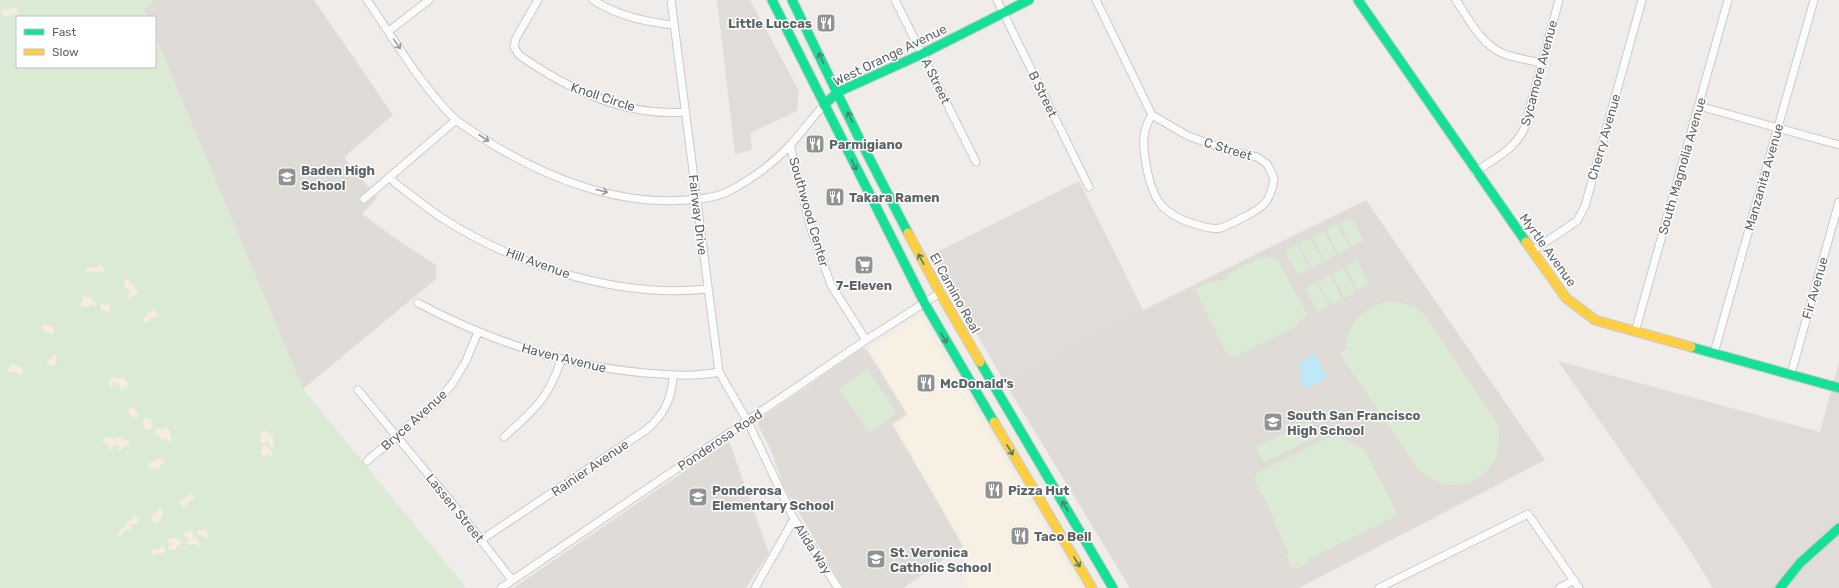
<svg xmlns="http://www.w3.org/2000/svg" width="1839" height="588" font-family="Rubik,sans-serif">
<rect width="100%" height="100%" fill="#efece9"/>
<path fill="#f7f0e3" d="M919 316H921L1081 588H968L964 581V545L894 424 908 416 869 349Z"/>
<path fill="#dfdcd9" d="M717 0H750L799 91 797 111 750 133 752 150 735 154Z
M1079 181 1143 310 1005 383 931 255Z
M1558 361 1820 432 1839 362V588H1713L1691 552Z"/>
<path fill="#dfdcd7" d="M154 0H314L393 115 344 157 377 198 362 214 399 241 436 265V279L303 389 155 36V17H147L143 9Z
M1366 200 1545 460 1299 588H1130L1005 383 1143 310Z
M863 348 867 350 907 414 892 424 963 546 903 588H843L783 485 771 450 758 425 759 419Z
M729 441 769 553 746 588H513Z"/>
<path fill="#daead5" d="M0 0H154L143 9 147 17H17V67H155V36L303 389 466 588H0Z
M1351 217 1364 241 1352 247 1340 223Z
M1337 224 1350 248 1339 254 1326 230Z
M1324 231 1337 255 1325 261 1313 237Z
M1310 238 1323 262 1312 268 1299 244Z
M1297 245 1309 269 1298 275 1285 251Z
M1263 257 1275 259 1279 263 1308 316 1298 321 1299 325 1234 357 1227 355 1195 289 1208 283 1227 279 1228 274Z
M1357 260 1369 285 1358 290 1346 266Z
M1343 268 1356 292 1345 298 1332 274Z
M1330 275 1342 299 1331 305 1318 281Z
M1316 282 1329 306 1318 312 1305 288Z
M1385 302C1401 301 1413 305 1425 315L1497 422C1511 473 1457 506 1418 469L1339 353 1346 349C1347 324 1361 309 1385 302Z
M867 369 897 413 869 432 839 389Z
M1309 422 1316 437 1264 463 1256 447Z
M1335 437 1340 438 1364 449 1398 515 1309 559 1308 563 1298 569 1291 566 1287 556 1288 552 1274 522V518L1254 479 1257 473 1328 438Z"/>
<path fill="#f6eddf" d="M13 7 17 8 18 14 10 15 7 17 1 14 2 10H6Z
M100 265 104 268V271L102 273 100 270 99 273 95 272 93 270 90 273 85 272 89 267 95 268Z
M126 279H128L131 284H134V288L138 290V293L128 299 127 296 130 291 125 288 124 283Z
M85 296 93 299V303L97 301 96 307 91 304 87 307H81L82 298Z
M102 303 105 306 108 304 110 305 109 312 101 310 100 306Z
M153 309 156 311 160 315 150 319 147 323 143 322V319Z
M44 325H49L54 328V333L50 334 43 330 42 328Z
M54 355 56 356 57 361 53 367 46 363Z
M13 364 22 368 23 372 22 374 19 375 15 372H9L8 369Z
M113 377 123 378 128 383V387L122 391C118 385 120 384 113 382L112 387 110 386 109 380Z
M130 408H133L139 414 138 417H132L128 411Z
M144 417 151 420 153 425 151 430 145 429 143 423Z
M156 428 161 429 164 432V428H167L169 430 172 440 169 442 166 438 163 440 158 435H156L154 433Z
M264 430 274 436V438L271 439 275 442 273 444V448L270 447 268 442 262 443 260 441 261 433Z
M106 436 116 440 117 437 129 441V446L123 447 120 451 118 450 120 447 115 444 113 446 112 449 110 450 109 445 102 441Z
M264 444 271 450 273 458 267 453 266 456H262L261 451Z
M162 458 165 462 163 464H161L159 468 150 469 148 467 149 463Z
M191 493 194 497 193 500 188 501V505L183 509 182 505 179 503Z
M159 509 162 510 163 515 160 521 155 523 152 520V516Z
M134 515 139 519 138 522H136V524H131V530L126 529 121 535 118 536V533L126 524 127 521 132 520Z
M197 530 206 531 209 536 207 539 198 534Z
M190 531 193 532V538H197L200 546 198 547 196 544 188 545 186 542 189 541V538L183 536 184 532Z
M171 538H175L177 540 179 539 182 542 180 546 176 545 177 549 176 550 168 549V546L173 545 172 543H168V540Z
M161 545 165 548V552L152 556V551L155 549 158 550Z"/>
<path fill="#bee7f8" d="M1315 354 1327 378 1305 389 1299 378 1304 375 1298 363Z"/>
<g fill="none" stroke-linecap="round" stroke-linejoin="round">
<defs>
<path id="street" d="M367 0C394 39 421 86 455 119 463 126 474 132 482 138 542 176 615 206 687 200 699 199 714 198 725 193 749 181 773 164 791 144 802 132 812 118 824 105
M538 0 516 38 514 47 519 55C566 88 625 117 685 112
M593 0C618 16 645 22 674 25
M671 0 719 372 748 422 794 519 838 588
M895 0 976 162
M997 0 1089 187
M1096 0 1152 115
M1456 0C1468 18 1481 44 1502 53 1514 58 1529 60 1541 63
M389 31 429 0
M1699 106 1839 145
M1152 115 1188 136 1230 151 1257 157 1267 164 1274 178C1271 202 1263 208 1242 218 1236 221 1228 226 1220 228 1211 230 1202 226 1194 224 1160 213 1152 198 1146 164 1143 145 1141 132 1152 115Z
M790 145 811 229 831 285 866 340
M1475 172C1494 159 1514 150 1524 129L1559 0
M390 177 395 183C411 195 426 207 442 218 515 265 619 299 707 289
M364 199 456 120
M1532 251 1577 221 1585 206 1642 0
M418 303C489 341 565 366 646 373 671 375 694 377 719 372
M1635 332 1728 0
M1714 353 1814 0
M1791 374 1839 202
M358 390 457 509 512 580
M504 437C533 411 549 398 561 360
M367 461 439 400 452 384 466 361 478 332
M481 540 646 430C664 415 672 399 673 376
M501 588 866 340 940 293
M755 588 794 519
M1379 588 1528 514 1579 588
M1559 588 1574 580"/>
<path id="fast" d="M772 0 925 304 994 422
M792 0 861 142 908 233
M1358 0 1526 242
M824 105 838 92 922 54 1029 0
M1691 347 1839 388
M980 362 1113 588
M1780 588 1800 563 1839 528"/>
<path id="slow" d="M908 233 940 293 980 362
M1526 242 1566 298 1595 320 1691 347
M994 422 1092 588"/>
</defs>
<use href="#street" stroke="#cbcbcb" stroke-width="9"/>
<use href="#fast" stroke="#cbcbcb" stroke-width="11"/>
<use href="#slow" stroke="#cbcbcb" stroke-width="11"/>
<use href="#street" stroke="#fdfcfc" stroke-width="7"/>
<use href="#fast" stroke="#16e098" stroke-width="9"/>
<use href="#slow" stroke="#ffcf43" stroke-width="9"/>
</g>
<defs><path id="oneway-shaft" d="M-6 0H5M1.5-3L5.5 0L1.5 3" fill="none" stroke-width="1.6" stroke-linecap="round" stroke-linejoin="round"/></defs>
<g stroke="#96999c">
<use href="#oneway-shaft" transform="translate(397 44) rotate(55)"/>
<use href="#oneway-shaft" transform="translate(484 138) rotate(33)"/>
<use href="#oneway-shaft" transform="translate(602 191) rotate(14)"/>
</g>
<g stroke="#507d72">
<use href="#oneway-shaft" transform="translate(821 58) rotate(-116)"/>
<use href="#oneway-shaft" transform="translate(850 117) rotate(-115)"/>
<use href="#oneway-shaft" transform="translate(854 165) rotate(63)"/>
<use href="#oneway-shaft" transform="translate(921 259) rotate(-118)"/>
<use href="#oneway-shaft" transform="translate(944 338) rotate(60)"/>
<use href="#oneway-shaft" transform="translate(1010 450) rotate(59)"/>
<use href="#oneway-shaft" transform="translate(1065 506) rotate(-121)"/>
<use href="#oneway-shaft" transform="translate(1077 562) rotate(59)"/>
</g>
<defs>
<symbol id="restaurant-square" viewBox="-11 -11 22 22"><rect x="-9" y="-9" width="18" height="18" rx="4" fill="#919495" stroke="#fff"/><path d="M-5-6h1v4h1v-4h1v4h1v-4h1v5L-1.5 .5V6h-2V.5L-5-1ZM5-6V6H3V1.5H1.5Q1.5-4 5-6Z" fill="#fff"/></symbol>
<symbol id="school-square" viewBox="-11 -11 22 22"><rect x="-9" y="-9" width="18" height="18" rx="4" fill="#919495" stroke="#fff"/><path d="M0-5L7-2L0 1L-7-2ZM-4 1L0 2.5L4 1V4Q0 6-4 4Z" fill="#fff"/></symbol>
<symbol id="supermarket-square" viewBox="-11 -11 22 22"><rect x="-9" y="-9" width="18" height="18" rx="4" fill="#919495" stroke="#fff"/><path d="M-6-5.5h2.5l.6 2H6L4.5 2H-2.5L-4.4-4H-6ZM-1.5 3.2a1.3 1.3 0 1 0 .1 0ZM3 3.2a1.3 1.3 0 1 0 .1 0Z" fill="#fff"/></symbol>
</defs>
<g fill-rule="evenodd">
<use href="#restaurant-square" x="815" y="12" width="22" height="22"/>
<use href="#restaurant-square" x="804" y="133" width="22" height="22"/>
<use href="#school-square" x="276" y="166" width="22" height="22"/>
<use href="#restaurant-square" x="824" y="186" width="22" height="22"/>
<use href="#supermarket-square" x="853" y="254" width="22" height="22"/>
<use href="#restaurant-square" x="915" y="372" width="22" height="22"/>
<use href="#school-square" x="1262" y="411" width="22" height="22"/>
<use href="#restaurant-square" x="983" y="479" width="22" height="22"/>
<use href="#school-square" x="687" y="486" width="22" height="22"/>
<use href="#restaurant-square" x="1009" y="525" width="22" height="22"/>
<use href="#school-square" x="865" y="548" width="22" height="22"/>
</g>
<g text-anchor="middle" dominant-baseline="central" stroke-width="3" stroke-linejoin="round" paint-order="stroke">
<g font-size="13" font-weight="bold" fill="#5e6468" stroke="#fff" text-anchor="start">
<text x="812" y="23" text-anchor="end">Little Luccas</text>
<text x="829" y="144">Parmigiano</text>
<text x="301" y="170">Baden High<tspan x="301" dy="15">School</tspan></text>
<text x="849" y="197">Takara Ramen</text>
<text x="864" y="285" text-anchor="middle">7-Eleven</text>
<text x="940" y="383">McDonald's</text>
<text x="1287" y="415">South San Francisco<tspan x="1287" dy="15">High School</tspan></text>
<text x="712" y="490">Ponderosa<tspan x="712" dy="15">Elementary School</tspan></text>
<text x="1008" y="490">Pizza Hut</text>
<text x="1034" y="536">Taco Bell</text>
<text x="890" y="552">St. Veronica<tspan x="890" dy="15">Catholic School</tspan></text>
</g>
<g font-size="13" fill="#5e6468" stroke="#fff">
<text transform="translate(890 55) rotate(-26)">West Orange Avenue</text>
<text transform="translate(1539 73) rotate(-75)">Sycamore Avenue</text>
<text transform="translate(936 81) rotate(64)">A Street</text>
<text transform="translate(1043 94) rotate(64)">B Street</text>
<text transform="translate(603 97) rotate(18)">Knoll Circle</text>
<text transform="translate(1604 137) rotate(-74)">Cherry Avenue</text>
<text transform="translate(1228 149) rotate(17)">C Street</text>
<text transform="translate(1682 166) rotate(-74)">South Magnolia Avenue</text>
<text transform="translate(1764 177) rotate(-74)">Manzanita Avenue</text>
<text transform="translate(809 212) rotate(74)">Southwood Center</text>
<text transform="translate(698 215) rotate(83)">Fairway Drive</text>
<text transform="translate(1548 250) rotate(54)">Myrtle Avenue</text>
<text transform="translate(538 263) rotate(20)">Hill Avenue</text>
<text transform="translate(1815 288) rotate(-74)">Fir Avenue</text>
<text transform="translate(955 293) rotate(61)">El Camino Real</text>
<text transform="translate(564 358) rotate(14)">Haven Avenue</text>
<text transform="translate(414 420) rotate(-42)">Bryce Avenue</text>
<text transform="translate(720 440) rotate(-34)">Ponderosa Road</text>
<text transform="translate(590 468) rotate(-34)">Rainier Avenue</text>
<text transform="translate(455 508) rotate(51)">Lassen Street</text>
<text transform="translate(813 549) rotate(57)">Alida Way</text>
</g>
</g>
<rect x="16" y="16" width="140" height="52" fill="#ffffff" stroke="#bfc1c3"/>
<rect x="24" y="29" width="20" height="6" fill="#16e098" stroke="#bfc1c3"/>
<text x="52" y="36" font-size="12" fill="#5e6468">Fast</text>
<rect x="24" y="49" width="20" height="6" fill="#ffcf43" stroke="#bfc1c3"/>
<text x="52" y="56" font-size="12" fill="#5e6468">Slow</text>
</svg>
